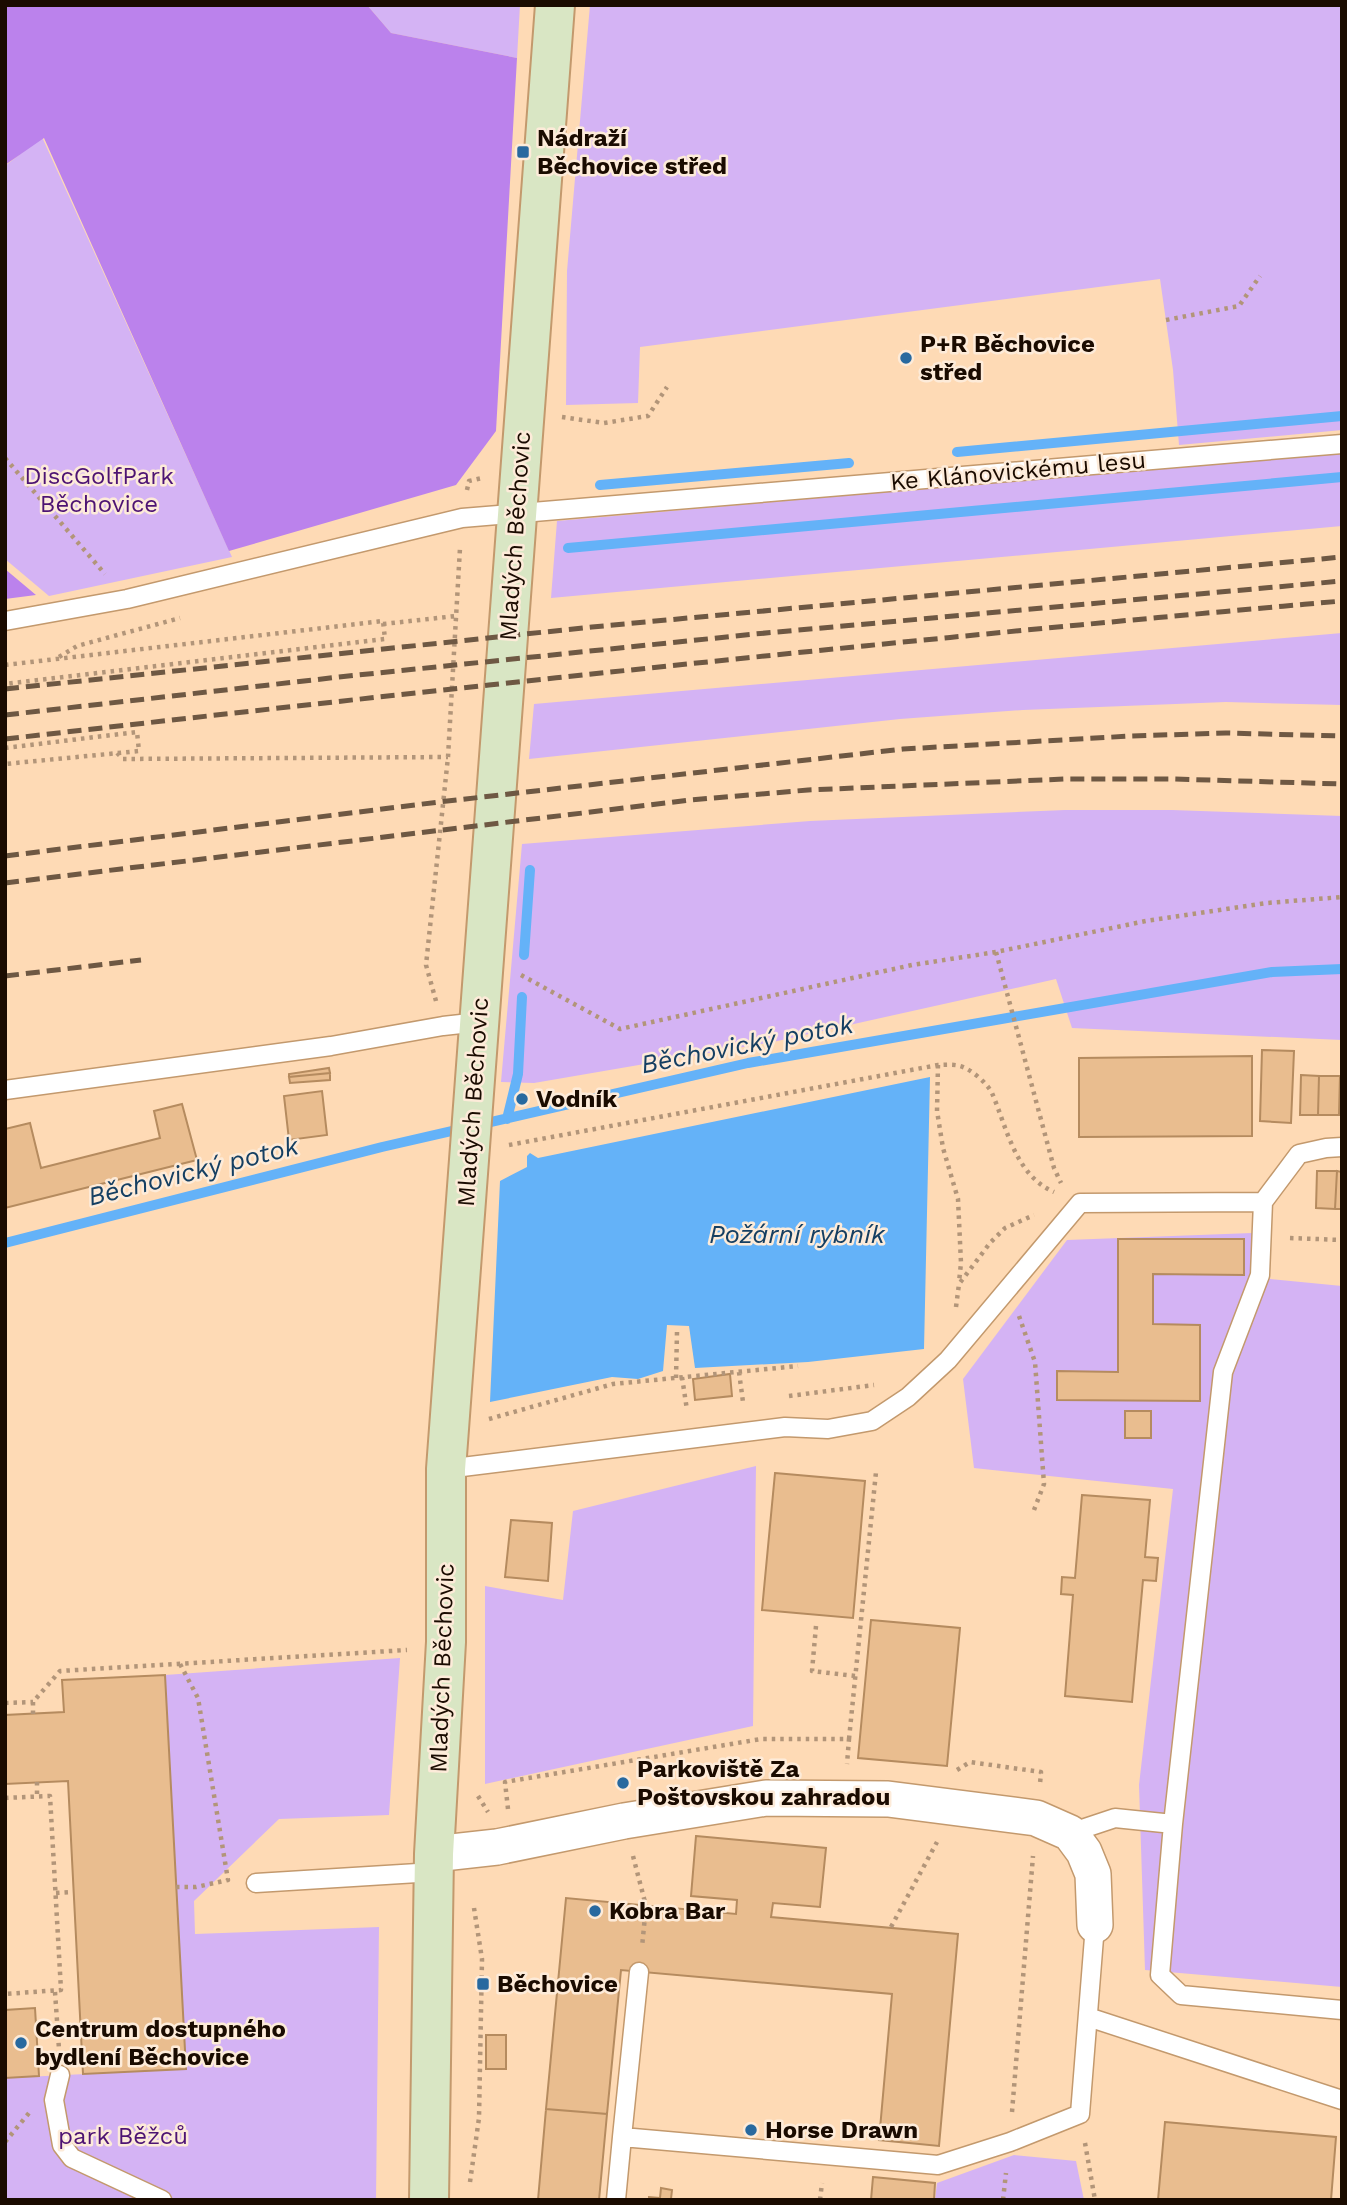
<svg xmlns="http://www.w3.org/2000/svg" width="1347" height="2205" font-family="'Work Sans',sans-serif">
<rect width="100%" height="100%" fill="#fedab5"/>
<path fill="#d4b3f4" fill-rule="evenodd" d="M367 5H520L517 58 391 33Z
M590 5H1342V430L1179 445 1173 370 1160 279 640 347 638 403 566 405 567 271Z
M42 137 232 557 49 596 5 559V166Z
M1342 452V526L551 598 557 521Z
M1342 633V705L1226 702 1023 710 900 719 529 759 534 704Z
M1065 810H1172L1342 816V1040L1072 1028 1056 979 773 1042 534 1083 501 1082 522 844 810 821Z
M1252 1233 1251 1277 1342 1286V1987L1145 1970 1139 1785 1173 1489 974 1468 963 1379 1067 1240ZM1118 1239 1244 1240V1275L1153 1274V1400H1057V1371L1118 1372ZM1125 1411 1151 1438H1125Z
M756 1466 753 1726 485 1784V1586L563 1600 573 1511Z
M400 1658 389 1815 279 1819 194 1901 195 1934 379 1927 376 2200H5V2078L186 2069 165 1675Z
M1014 2155 1076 2161 1084 2200H935L937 2183Z"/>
<path fill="#bb82ec" d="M5 5H367L391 33 517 58 496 431 456 485 229 551 44 138 5 165Z
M5 569 36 595 5 599Z"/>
<path fill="#64b2f8" d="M930 1077 924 1349 808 1362 695 1368 689 1326 667 1325 663 1371 638 1379 612 1377 490 1402 500 1181 527 1167V1156L530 1153 538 1158Z"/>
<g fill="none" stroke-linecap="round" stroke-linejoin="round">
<path stroke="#64b2f8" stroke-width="10" d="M957 452 1342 416
M600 485 849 463
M568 548 1342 477
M524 955 530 870
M507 1119 518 1074 522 997
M5 1243 382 1147 748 1063 1272 972 1342 969"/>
</g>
<path fill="#e9bd8f" stroke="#b58b5f" stroke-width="2" d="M1262 1050 1294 1051 1291 1123 1260 1121Z
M1252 1056V1136L1079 1137V1058Z
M329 1068 330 1073 289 1077V1074Z
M330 1073V1080L290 1083 289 1077Z
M1301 1075 1319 1076 1318 1115H1300Z
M1319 1076H1340L1339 1115H1318Z
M1340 1076H1342V1115H1339Z
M322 1091 327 1135 289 1140 284 1096Z
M182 1104 197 1160 5 1208V1129L30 1123 41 1168 160 1138 154 1111Z
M1317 1171H1337L1335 1209 1316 1208Z
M1337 1171 1342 1172V1209H1335Z
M1118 1239H1244V1275L1153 1274V1324L1200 1325V1401L1057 1400V1371L1118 1372Z
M730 1374 732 1396 695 1400 693 1379Z
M1125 1411H1151V1438H1125Z
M775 1473 865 1481 853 1618 762 1610Z
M1082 1495 1150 1500 1145 1557 1158 1558 1156 1581 1143 1580 1132 1702 1065 1696 1073 1595 1061 1594 1062 1577 1075 1578Z
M511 1520 552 1523 548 1581 505 1577Z
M871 1620 960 1628 947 1766 858 1758Z
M165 1675 186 2069 83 2074 68 1781 5 1784V1715L64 1712 62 1680Z
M696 1836 826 1848 820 1907 773 1903 771 1917 958 1934 939 2146 879 2140 892 1994 621 1970 607 2114 546 2109 566 1898 736 1914 737 1900 691 1896Z
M35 2008 39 2076 5 2078V2010Z
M486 2035H506V2069H486Z
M546 2109 607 2114 599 2200H538Z
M1165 2122 1336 2137 1331 2200H1158Z
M873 2177 935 2183 934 2200H871Z
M661 2188 672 2190 671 2199 679 2200H649V2197L660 2198Z"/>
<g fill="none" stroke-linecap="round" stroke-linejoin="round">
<defs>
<path id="lane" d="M5 621 127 599 462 518 1342 444
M5 1090 331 1046 443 1026 479 1022
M446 1469 785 1427 828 1429 872 1421 908 1397 948 1360 1080 1203 1263 1202
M1173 1824 1160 1975 1181 1995 1342 2010
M1070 1833 1115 1818 1173 1824 1223 1372 1260 1275 1263 1202 1299 1154 1326 1148 1342 1147
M256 1883 434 1872
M1088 2017 1342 2100
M60 2075 54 2100 62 2145 72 2158 162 2200
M622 2137 639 1972
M616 2200 622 2137 938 2165 1010 2142 1080 2114 1095 1925"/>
<path id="street" d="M434 1854 497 1847 624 1821 766 1798 888 1799 1036 1818 1070 1833 1084 1852 1093 1874 1095 1925"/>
<path id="secondary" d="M429 2200 434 1854 446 1642V1469L555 5"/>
</defs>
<use href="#lane" stroke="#c3996d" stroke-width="21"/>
<use href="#street" stroke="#c3996d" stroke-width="38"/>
<use href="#secondary" stroke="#c3996d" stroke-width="42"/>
<path stroke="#b29579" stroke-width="4.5" stroke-dasharray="3.5 5" stroke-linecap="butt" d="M1166 320 1239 306 1260 276
M562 417 604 423 648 416 667 387
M5 458 105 574
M467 490 469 481 482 478
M383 624 456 616
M59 657 77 646 180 618
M5 665 383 621 385 639 5 684
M5 748 137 732 139 751 5 764
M117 753 123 759 448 757
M996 952 1054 1168 1061 1183
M521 975 620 1029 912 965 996 952 1146 921 1267 903 1342 897
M436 1001 426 965 448 757 460 548
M938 1065 937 1111 943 1148 958 1199 961 1263 959 1282
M509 1145 938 1065C944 1065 953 1064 960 1066 971 1069 987 1083 992 1093 1007 1128 1015 1175 1054 1192
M1290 1238 1342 1240
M956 1307 959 1284 990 1243 1005 1228 1034 1215
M1019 1316 1035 1362 1044 1484 1034 1510
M739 1372 743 1402
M682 1377 687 1410
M676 1378 677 1332
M789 1396 874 1385
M489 1419 613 1384 798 1366
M816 1626 812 1671 855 1676
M5 1703 33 1702
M33 1714V1702L60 1671 407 1650
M849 1739 876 1472
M957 1770 970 1762 1041 1772 1040 1784
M37 1782V1796
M478 1796 488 1812
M5 1798 50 1796 61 1990 5 1994
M508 1809 505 1782 761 1739H849L847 1764
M633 1856 646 1906 642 1947
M176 1887H196L228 1880 198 1698 180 1664
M56 1893 73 1892
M891 1927 937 1842
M55 1992 59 2049
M1012 2112 1033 1856
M5 2142 29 2113
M1085 2143 1095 2200
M470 2182 479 2118 482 1959 474 1908
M820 2200 822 2183
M1003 2200 1006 2173"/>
<use href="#lane" stroke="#fff" stroke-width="18"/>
<use href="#street" stroke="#fff" stroke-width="35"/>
<use href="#secondary" stroke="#d9e6c4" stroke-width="38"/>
<path stroke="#6e5843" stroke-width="5" stroke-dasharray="14 7" stroke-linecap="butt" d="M5 689 592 627 1342 557
M5 715 339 677 755 634 1342 581
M5 739C450 688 896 640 1342 601
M5 856 439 802 903 749 1131 736 1226 733 1342 736
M5 883 690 800 808 790 1065 779H1173L1342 784
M5 976 141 960"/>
</g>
<g fill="#28699f" stroke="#fdebd9" stroke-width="2.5">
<rect x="516" y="145" width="14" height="14" rx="3.5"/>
<circle cx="906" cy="358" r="7"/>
<circle cx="522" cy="1099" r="7"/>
<circle cx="623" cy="1783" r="7"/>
<circle cx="595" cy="1911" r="7"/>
<rect x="476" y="1977" width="14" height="14" rx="3.5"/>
<circle cx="21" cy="2043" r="7"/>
<circle cx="751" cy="2130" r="7"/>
</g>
<g text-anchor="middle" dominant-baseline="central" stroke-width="5" stroke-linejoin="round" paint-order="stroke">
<g font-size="24" font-weight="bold" fill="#1a0b00" stroke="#fdebd9" text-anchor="start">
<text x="537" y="138">Nádraží<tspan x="537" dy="28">Běchovice střed</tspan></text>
<text x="920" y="344">P+R Běchovice<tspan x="920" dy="28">střed</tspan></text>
<text x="536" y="1099">Vodník</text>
<text x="637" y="1769">Parkoviště Za<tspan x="637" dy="28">Poštovskou zahradou</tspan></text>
<text x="609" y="1911">Kobra Bar</text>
<text x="497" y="1984">Běchovice</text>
<text x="35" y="2029">Centrum dostupného<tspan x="35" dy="28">bydlení Běchovice</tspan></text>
<text x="765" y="2130">Horse Drawn</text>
</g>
<g font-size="24" fill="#1a0b00" stroke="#fdebd9">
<text transform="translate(1018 471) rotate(-5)">Ke Klánovickému lesu</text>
<text transform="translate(515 536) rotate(-86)">Mladých Běchovic</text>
<text transform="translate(473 1102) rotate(-86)">Mladých Běchovic</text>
<text transform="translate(442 1668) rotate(-88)">Mladých Běchovic</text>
</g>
<g font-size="24" fill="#4d1373" stroke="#fdebd9">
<text x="99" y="476">DiscGolfPark<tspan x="99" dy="28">Běchovice</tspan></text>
<text x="123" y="2136">park Běžců</text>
</g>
<g font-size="26" font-style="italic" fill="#153f62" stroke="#fdebd9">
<text transform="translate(747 1044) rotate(-11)">Běchovický potok</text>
<text transform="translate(193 1171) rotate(-14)">Běchovický potok</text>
<text x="797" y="1234">Požární rybník</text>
</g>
</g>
<rect width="1347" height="2205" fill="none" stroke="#1a0b00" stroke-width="14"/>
</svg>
